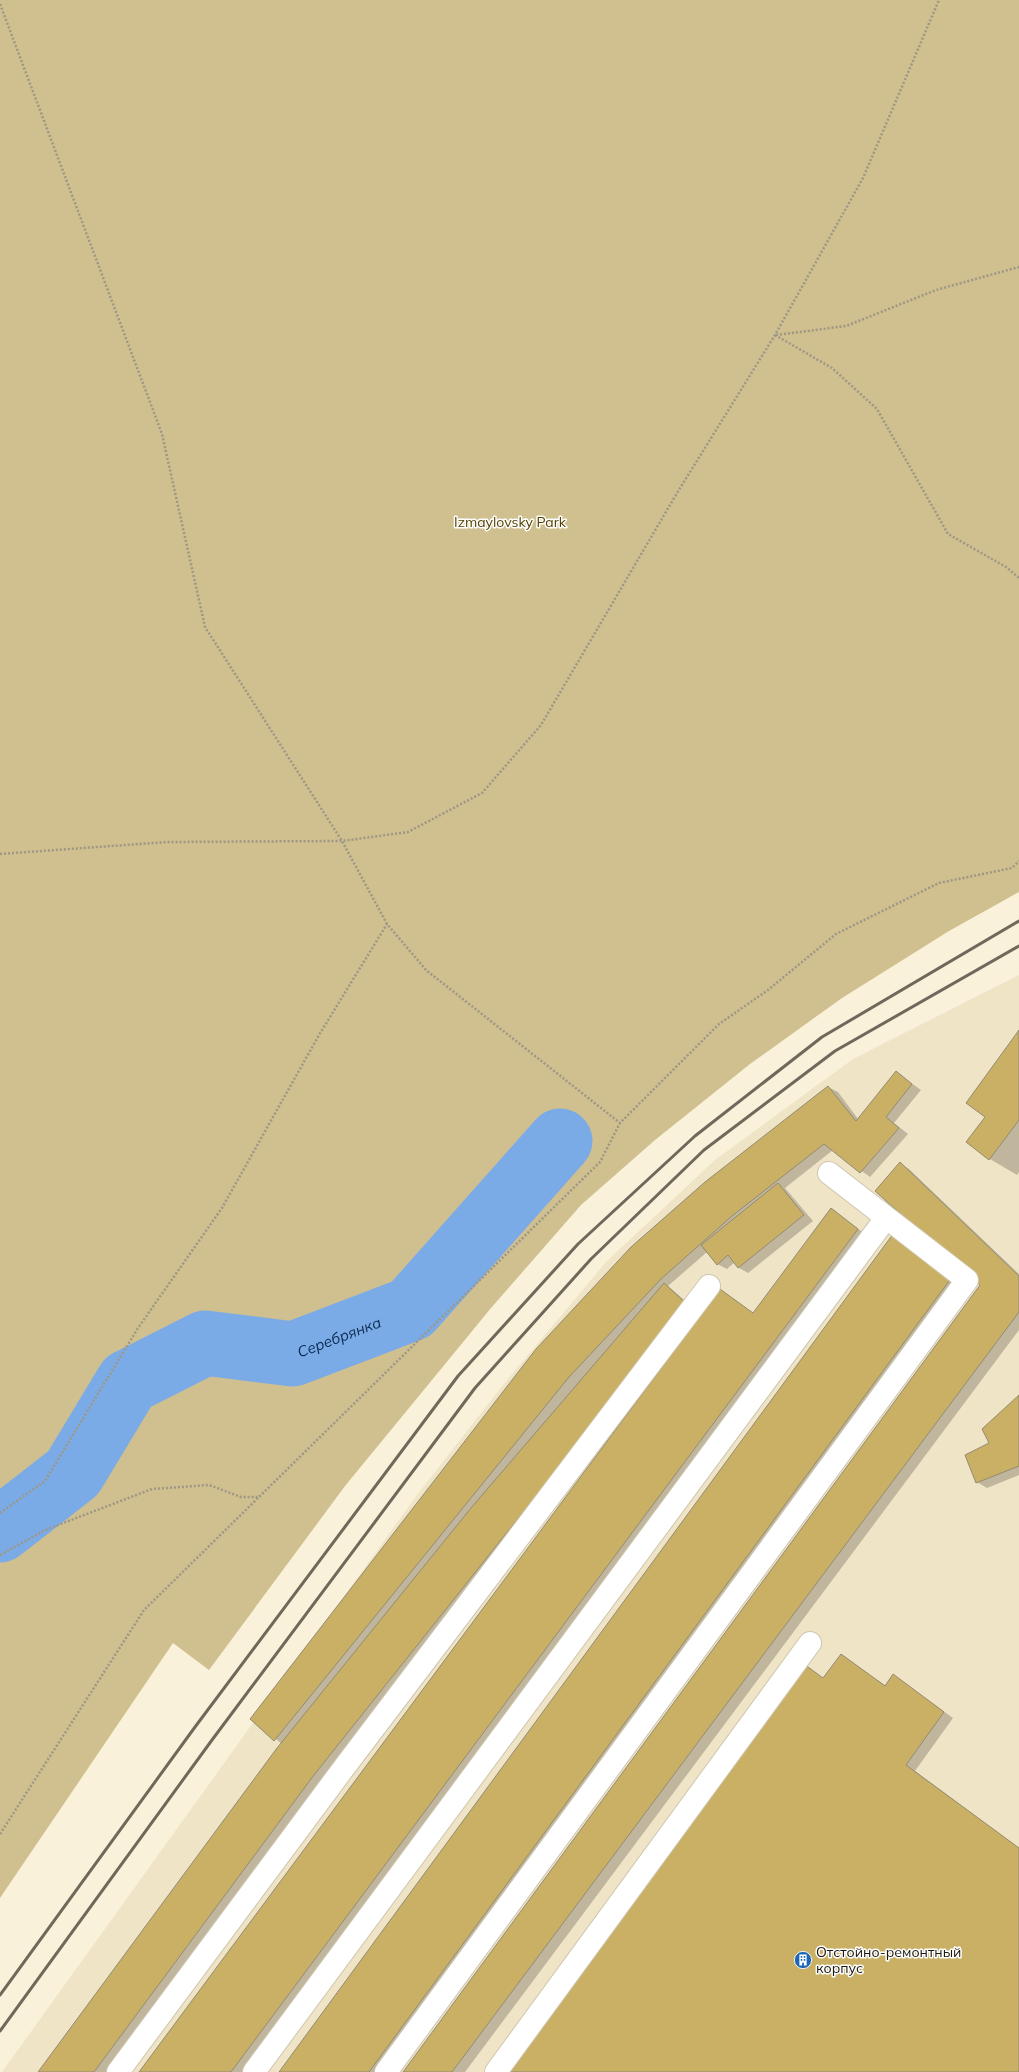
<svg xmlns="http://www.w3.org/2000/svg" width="1019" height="2072" font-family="Mulish,sans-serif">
<rect width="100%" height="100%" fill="#f9f1d9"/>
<path fill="#efe4c5" d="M1019 975V2072H2L417 1495 503 1385 606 1262 715 1160 853 1059Z"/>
<path fill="#d0bf8f" d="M0 0H1019V892L949 931 842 998 750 1064 655 1140 581 1205 491 1308 345 1486 209 1670 173 1643 0 1898Z"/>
<path fill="#0003" d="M1019 1032V1172L1017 1175 990 1159 967 1142 987 1117Z
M896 1072 921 1090 894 1123 908 1134 870 1177 833 1150 785 1188 813 1221 748 1273 739 1268 735 1262 727 1269 717 1264 707 1252 668 1286 697 1311 108 2072H40L282 1744 252 1719 828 1087 838 1092 858 1119Z
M900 1164 909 1169 1019 1274V1330L465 2072H405L981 1285Z
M831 1210 867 1235 245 2072H140L721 1291 754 1314Z
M894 1235 961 1283 382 2072H280Z
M1019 1397V1475L987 1488 977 1482 990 1444Z
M842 1655 886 1686 902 1681 953 1718 915 1771 1019 1848V2072L824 1679Z"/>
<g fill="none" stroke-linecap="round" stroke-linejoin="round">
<path stroke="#7babe6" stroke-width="65" id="s1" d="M0 1530 73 1473 128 1382 205 1343 293 1354 411 1309 560 1141"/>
</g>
<path fill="#cab064" stroke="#928b75" d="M1019 1030V1120L989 1160 966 1142 985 1117 966 1103Z
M896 1071 912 1084 886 1117 899 1128 860 1173 824 1144 732 1216 661 1279 569 1377 274 1741 250 1719 536 1349 631 1247 705 1182 828 1086 856 1121Z
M900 1162 1019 1276V1312L452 2072H403L980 1285 875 1191Z
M778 1183 804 1215 738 1268 728 1255 717 1265 701 1245Z
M831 1208 858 1229 231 2072H139L720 1289 753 1313Z
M893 1234 952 1277 369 2072H279Z
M664 1283 688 1305 314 1775 94 2072H38L277 1748 471 1508Z
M1019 1395V1466L976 1483 965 1455 989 1443 982 1429Z
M841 1654 885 1686 893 1674 944 1712 906 1765 1019 1848V2072H504L804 1664 823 1678Z"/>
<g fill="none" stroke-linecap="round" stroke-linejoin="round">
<defs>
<path id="minor" d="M118 2072 343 1769 709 1286
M254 2072 886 1218
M386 2072 967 1280 829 1173
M496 2072 810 1643"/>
</defs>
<use href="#minor" stroke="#cec6af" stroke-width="24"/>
<path stroke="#9d9785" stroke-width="2.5" stroke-dasharray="2 2" stroke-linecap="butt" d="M0 4 162 434 205 627 342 841 387 924 426 970 620 1123
M775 335 832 368 877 409 948 534 1006 567 1019 578
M776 335 846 326 936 290 1019 267
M0 854 167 842 342 841 408 832 482 793 541 725 677 493 775 335 863 178 939 0
M0 1513 45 1481 138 1328 222 1208 319 1035 387 924
M0 1555 45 1530 152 1489 209 1485 241 1497H260
M0 1834 144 1610 600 1162 620 1123 719 1024 768 990 836 934 939 883 1012 868 1019 861"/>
<use href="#minor" stroke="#fff" stroke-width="22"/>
<path stroke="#6e695b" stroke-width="3" d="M0 1995 195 1727 458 1376 578 1244 695 1136 822 1037 1019 921
M0 2031 212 1740 475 1388 591 1259 704 1150 835 1051 1019 946"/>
</g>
<defs>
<symbol id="building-disc" viewBox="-11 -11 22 22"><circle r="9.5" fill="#1d66b6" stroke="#fefefe"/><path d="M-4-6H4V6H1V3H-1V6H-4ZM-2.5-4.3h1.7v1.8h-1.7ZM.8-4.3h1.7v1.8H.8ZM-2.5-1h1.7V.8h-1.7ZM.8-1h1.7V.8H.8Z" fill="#fff"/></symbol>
</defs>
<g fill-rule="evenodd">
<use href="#building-disc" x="793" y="1950" width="20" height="20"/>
</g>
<g text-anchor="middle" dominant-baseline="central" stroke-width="3" stroke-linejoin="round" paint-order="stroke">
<g font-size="14" fill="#534101" stroke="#fefefe">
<text x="510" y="522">Izmaylovsky Park</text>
</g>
<g font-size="14" fill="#1a170e" stroke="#fefefe" text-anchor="start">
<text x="816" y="1952">Отстойно-ремонтный<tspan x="816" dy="16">корпус</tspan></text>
</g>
<g font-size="15" font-style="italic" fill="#0c2d53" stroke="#fefefe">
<text stroke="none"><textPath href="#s1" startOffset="423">Серебрянка</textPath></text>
</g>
</g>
</svg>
